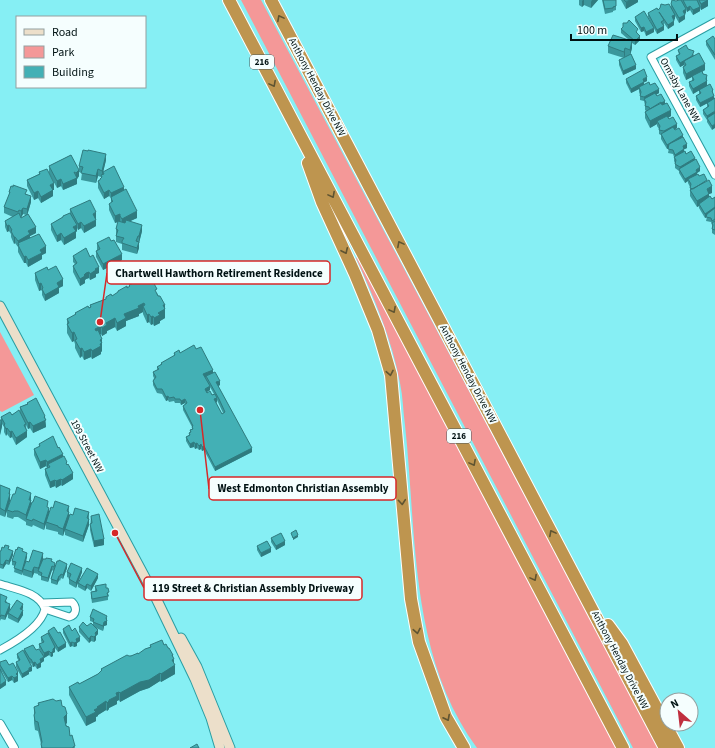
<svg xmlns="http://www.w3.org/2000/svg" width="715" height="748" font-family="'Source Sans 3',sans-serif">
<rect width="100%" height="100%" fill="#86eff4"/>
<path fill="#f49898" d="M241 0H261L659 748H633Z
M358 257 617 748H477C409 655 417 535 405 425 403 411 403 397 400 383 392 339 374 298 356 258Z
M0 332 34 395 2 412 0 411Z"/>
<g fill="none" stroke-linecap="round" stroke-linejoin="round">
<defs>
<path id="minor" d="M715 22 651 57 715 175
M0 584C15 589 39 592 45 609 41 627 15 642 0 650
M42 603 72 602C77 607 77 615 69 617L45 609"/>
<path id="tertiary" d="M0 724 14 748"/>
<path id="secondary" d="M0 306 155 596 195 679 211 718 220 748
M181 638 197 667 230 748"/>
<path id="motorway" d="M229 0 623 748
M271 0 665 748
M308 163 322 202 355 274 378 330 391 375 411 599 419 642 446 717 464 748
M608 625 622 644 678 748"/>
</defs>
<use href="#minor" stroke="#2a9da2" stroke-width="9"/>
<use href="#tertiary" stroke="#2a9da2" stroke-width="10"/>
<use href="#secondary" stroke="#2a9da2" stroke-width="11"/>
<use href="#motorway" stroke="#fff" stroke-width="14"/>
<use href="#minor" stroke="#fff" stroke-width="7"/>
<use href="#tertiary" stroke="#fff" stroke-width="8"/>
<use href="#secondary" stroke="#ecdfca" stroke-width="9"/>
<use href="#motorway" stroke="#be954f" stroke-width="12"/>
</g>
<path fill="#3a979c" fill-rule="evenodd" d="M579 0H598L591 8 584 5 582 7 579 5Z
M602 0H616V10L613 11V12L605 14Z
M621 0H638V2L626 9Z
M679 0H708V6L701 10 700 8V11L693 15 690 10 687 12 686 10V13L685 14V19L679 23 675 16V19L674 20V25L668 29 664 23V30L657 34 648 17V13L658 10 671 7V4Z
M635 17 654 32 646 36 644 31 641 32 635 21Z
M621 29 638 33V34L640 40 635 45 632 43V48L630 55 636 69 623 75 619 65V60L624 58 608 53V46L629 40 621 33Z
M715 39V60L706 45V41Z
M688 49 694 55 705 70 702 72 707 80V85L713 90 712 130 707 122V120L703 114V110L707 107V103L700 107 696 100V96L699 94V90L693 94 689 86V82L692 81V77L686 80 683 73V67L684 66V65L680 67 676 60V56L679 55 678 50Z
M626 79 647 81 644 82V84L650 85 659 93 656 95 665 104 671 116 668 118 677 128 674 130 683 137 687 148 684 149V151L686 154 695 160 700 171 697 173V174L712 193 709 194V197L712 199 715 197V235L712 233V225L711 222 706 221 707 217 705 218 699 208V206L697 207 690 196V187L688 183V181L685 183 679 173V171L675 168V163L674 161V157L673 154 668 153 669 148 667 149 661 139V135L659 134V129L657 126V124L650 128 645 118V112L646 111 645 110V105L644 101 640 100V95L639 92V89L631 93 626 83Z
M71 155 79 176 77 179V184L63 190 61 186 57 188 49 173V166Z
M106 160 103 172 124 190 137 218 130 221 142 231 139 243V242V248L137 254 122 250V244L116 242V229L120 221 115 223 109 210V204L111 203V198L109 196 104 199 98 188V181L100 180V179L101 178V177L98 176 96 183 81 180 82 173 79 172V166Z
M39 172 54 190H53V196L41 203 38 198 34 200 27 186V180L39 174Z
M9 192 27 194 31 202 27 215 36 233 30 236V238L46 253 42 255V259L28 267 26 263H24L18 252V247L15 243 14 244 11 237V234L9 231 7 232 5 227V221L13 217 4 213V207L9 195ZM23 214 26 215 21 218V217Z
M70 209 96 219H95L96 226 84 233 81 228 78 230 77 228V231L76 232V238L64 245 61 240 57 242 51 230V224L63 217V216L70 213Z
M97 243 122 260 103 270 96 257V251H97Z
M73 256 90 257 99 273 96 274V277L90 280 89 278 86 279 85 280V283L80 286 73 272V266L75 264 73 262Z
M48 270 63 286 59 288V293L45 301 42 295V291L41 290 39 291 35 280V273Z
M129 285 157 293 165 308V318L160 321V323L154 326 153 324 151 325 149 322 147 323 143 314V312L139 314V316L126 321V326L117 331 115 327 107 331V333L102 336 101 334 100 335 102 339V351L101 352V354L92 359 91 357 84 360 82 356 80 358 75 348V344L74 341 72 342 67 333V319L75 315V313L89 308 90 307V305L106 299V297L112 296 118 293V291L129 287Z
M196 349 213 373 220 385 218 386 252 452 215 471 204 450 202 451 201 449 199 450 197 448 195 449 194 447 190 448 186 441V437L189 435V433L190 432V430L192 429V427L183 410V406L185 404V403L181 405 180 403H175L174 401 169 402 168 400 166 401 162 394 157 393 153 385V381L154 378 153 376V372L157 370V367L161 364V363L174 356V353H180ZM207 382 214 394 212 395 207 392 210 390ZM217 400 223 413 222 414 216 403 217 402Z
M27 403 45 420 46 427 33 433 30 428 28 429 26 425 27 437 16 445 12 437 10 438 7 434 6 436 4 432V427L2 424 0 435V420H1V417L20 412V407L27 404Z
M39 444 58 448 67 465 73 479 62 486 61 485 56 488 55 486 50 488 45 475V469L47 468 46 466 40 469 34 455V449L39 447Z
M0 485 10 489V501L5 517 0 515Z
M31 499V504L48 508 49 514 53 508 69 506V518L73 515 89 512V525L83 542 65 535V529L63 536 58 534V532L46 529V523L44 530 33 525 32 527 26 525V521V522L18 517H14L13 519 7 517V510Z
M91 516 104 545 94 547 90 530Z
M271 538 285 545 276 550 271 542Z
M257 546 271 552 261 557 257 550Z
M9 550 13 555 9 565 6 564 3 569 0 568V551Z
M23 552 27 557 25 565 29 562 43 559 52 561 55 565 67 568 63 579 61 578 60 581 59 580 57 585 51 583V579L53 571 52 570 48 582 41 580V576L38 575V574L34 573 32 578 23 575V570L22 575 14 572 15 566 12 565V561Z
M67 572H82L76 588 69 584V578L67 577Z
M98 578 91 591 87 588 85 591 78 587V583Z
M95 586 106 588 109 596 108 597V600L92 603 91 596V592L95 591Z
M0 594 7 602V603L10 609 5 620 1 619 0 621Z
M23 608 22 610 23 615 18 623 8 618V613Z
M90 617 107 620V625L104 626 103 631 96 628 98 634 96 636V640L94 642 91 641 89 643 79 632V627L93 625V622L90 621Z
M63 629 72 631 80 641 77 643V646L74 647 72 646 70 647 63 633Z
M48 631 66 647 58 652 55 648V652L53 653V656L51 657 49 655 44 658 39 648V644L42 643 41 641V637L48 633Z
M150 645H164L173 657 175 674 161 682 160 681 149 688 140 691 120 702 119 700 117 701V704L109 708V709L107 711 106 710 98 715V716L96 717V721L86 726 69 695V687L79 684 98 674 101 671V669L129 656 138 654 150 647Z
M24 649 44 661 41 663V667L37 669 35 666 33 667 31 663H30L32 671 29 672V674L22 678 16 667V662L19 661 17 658V654L24 653Z
M0 662 9 665 18 677V681L14 683 12 680 8 682 1 670 6 685 0 689Z
M38 703 67 723 66 724 75 748H41V744L38 731 35 730 34 723V707L38 706Z"/>
<path fill="#2f7b7f" d="M583 0H584V5L582 7V1Z
M592 0H598L591 8V2Z
M630 0H638V2L626 9V2Z
M705 0H708V6L701 10V4Z
M690 6V10L687 12V8Z
M700 7V11L693 15V10Z
M686 9V13L683 15V11Z
M675 15V19L672 21V16Z
M685 15V19L679 23V18Z
M674 21V25L668 29V25Z
M664 26V30L657 34V30Z
M644 27V31L641 32V28Z
M654 28V32L646 36V32Z
M640 36V40L635 45V41Z
M632 41V48L630 56V50Z
M625 48V55L624 58V52Z
M684 61V65L680 67V63Z
M705 64V70L686 80V74Z
M636 65V69L623 75V71Z
M707 75V86L693 94V89L706 79Z
M647 77V81L643 83V79Z
M644 82V87H639V89L631 93V89Z
M659 89V93L645 101 644 97Z
M714 96V100L700 107V103Z
M665 101V105L650 109Z
M671 110V116L658 123 657 121V124L650 128V121Z
M715 111V115L707 118V120V116Z
M677 124V128L664 136V131Z
M715 124V128L712 130V126Z
M683 135V140L667 149V145Z
M687 144V148L683 150V146Z
M684 149V153L675 159V155Z
M106 154V160L102 177V171Z
M695 158V162L680 170V167Z
M700 167V171L697 173V176L688 179V181L685 183V179Z
M98 169V176L96 183V176Z
M79 170V176L77 179V184L63 190V184L76 178V173Z
M61 179V186L57 188V181Z
M54 183V190H53V196L41 203V197L50 185Z
M712 186V193L709 194V200L699 204V206L697 207V201L707 189Z
M124 187V193L111 200V193Z
M109 190V196L104 199V193Z
M38 191V198L34 200V193Z
M31 196V202L27 216V209Z
M715 207V211L705 218V214Z
M23 208V214L21 218V211Z
M137 211V218L122 225V219Z
M96 212V219L93 220V214Z
M120 214V221L115 223V216Z
M96 220V226L84 233V226Z
M81 222V228L78 230V224Z
M9 225V231L7 232V226Z
M77 225V231L76 232V238L64 245V238L73 227Z
M142 225V231L139 243V236Z
M36 227V233L30 236V241L19 245 18 243V246V245V247V241L28 231Z
M61 233V240L57 242V236Z
M14 237H15V243L14 244Z
M139 242V248L137 254V248Z
M46 246V253L42 255V259L28 267V260L40 250Z
M122 254V260L103 270V264Z
M26 256V263H24V257Z
M99 267V273L96 274V277L90 280V274L95 269Z
M89 272V278L86 279 85 280V283L80 286V279L86 273Z
M171 278V281L167 282V280Z
M63 279V286L59 288V293L45 301V295L57 283Z
M41 283V290L39 291V284Z
M144 303 143 312 139 314V316L126 321V326L117 331V323L124 314Z
M163 305H165V318L160 321V323L154 326V318L158 313Z
M149 314V322L147 323V315Z
M153 316V324L151 325V317Z
M115 318V327L107 331V333L102 336V328L106 323Z
M101 326V334L95 337V329Z
M74 332V341L72 342V333Z
M102 339V351L101 352V354L92 359V351L100 340Z
M82 348V356L80 358V349Z
M91 349V357L84 360V352Z
M213 370V374L206 376V377L203 379V374Z
M220 381V385L216 387V382Z
M210 386V390L205 393V389Z
M168 396V400L166 401V397Z
M217 398V402L214 404V399Z
M185 399V403L181 405V401Z
M45 416 46 427 33 433V426Z
M2 420V427L0 435V428Z
M30 422V428L28 429V423Z
M7 428V434L6 436V429Z
M12 431V437L10 438V432Z
M27 431V437L16 445V438Z
M194 442V447L190 448V444Z
M197 443V448L195 449V444Z
M201 444V449L199 450V446Z
M204 446V450L202 451V447Z
M252 448V452L215 471V467Z
M63 454V460L48 464V467L47 468V462Z
M46 460V466L40 469V462Z
M73 473V479L62 486V480Z
M61 479V485L56 488V481Z
M55 480V486L50 488V482Z
M10 489V501L5 517V511Z
M31 493V499L29 506V500Z
M31 500V507L26 519V522V515Z
M49 508V514L44 530V524Z
M69 512V519L63 536V529Z
M89 519V525L83 542V536Z
M298 535V537L293 540V538Z
M104 539V545L94 547V541Z
M285 541V545L276 550V546Z
M271 548V552L261 557V553Z
M13 551V555L9 565V561Z
M27 553V557L22 575V571Z
M43 553V559L38 571V574V568Z
M6 560V564L3 569V565Z
M67 564V568L63 579V575Z
M52 566V570L48 582V578Z
M34 567V573L32 578V572Z
M82 568V572L76 588V583Z
M98 574V578L91 591V586Z
M59 576V580L57 585V581Z
M87 584V588L85 591V587Z
M10 604V609L5 620V616Z
M23 604V608L20 613V609Z
M23 610V615L18 623V619Z
M107 616V625L104 626 103 631V626Z
M98 630V634L96 636V640L94 642V637L95 633Z
M91 636V641L89 643V639Z
M80 637V641L77 643V646L74 647V643L76 639Z
M72 642V646L70 647V643Z
M66 643V647L58 652V648Z
M55 647V652L53 653V656L51 657V653L53 649Z
M49 651V655L44 658V653Z
M172 655H173V660L174 659V666L175 665V674L161 682V674Z
M44 657V661L41 663V667L37 669V665L40 659Z
M35 662V666L33 667V663Z
M32 667V671L29 672V674L22 678V674Z
M18 672V681L14 683V678L16 674Z
M160 673V681L149 688 140 691 120 702V693L140 682Z
M12 676V680L8 682V678Z
M6 681V685L0 689V685Z
M119 692V700L117 701V704L109 708V709L107 711V703L116 693Z
M106 701V710L98 715V716L96 717V721L86 726V717L97 707Z
M67 714V723L64 725V717Z"/>
<path fill="#43b0b5" stroke="#2f7b7f" d="M603 0H616V6L613 7V8L605 9Z
M624 0H630L626 2Z
M672 0 676 1 679 0H681L686 9 683 11 685 15 679 18 671 4Z
M683 0H697L700 7 693 10 690 6 687 8Z
M699 0H708L701 4Z
M661 4 665 5 669 4 675 15 672 16 674 21 668 25 659 12 664 20 661 22 664 26 657 30 648 13 657 8 658 10 660 8Z
M644 11 654 28 646 32 644 27 641 28 635 17Z
M629 20 638 29 636 32 640 36 635 41 621 29 623 27V23H627Z
M613 35 632 41 630 50 625 48 624 52 608 46Z
M713 36 715 39V55L706 41Z
M686 45 688 49 694 51 692 56 680 63 676 56 680 54 678 50Z
M699 53 705 64 686 74 683 67 686 65 684 61Z
M631 54 636 65 623 71 619 60Z
M644 69 647 77 643 79 644 82 631 89 626 79Z
M702 71 703 74 707 75 706 79 707 81 693 89 689 82 694 80 692 76Z
M649 82 650 85 655 83 659 89 644 97 640 96 641 92 639 87Z
M710 84 713 90 712 91 714 96 700 103 696 96 701 93 699 90Z
M655 93 657 96 661 94 665 101 650 109 649 107 645 106 646 102 644 99Z
M715 98V111L707 116 703 110 709 106 707 103Z
M661 102 662 105 667 103 671 110 650 121 645 112Z
M715 113V124L712 126 707 118Z
M667 116 669 119 673 117 677 124 664 131 659 130 660 126 657 121Z
M673 127 675 130 679 128 683 135 667 145 661 134Z
M683 137 687 144 683 146 684 149 675 155 673 150 668 149 669 144Z
M83 150 88 151V150L106 154 102 171 98 169 96 176 81 173 83 167 79 166Z
M685 151 686 154 691 151 695 158 680 167 675 164 676 160 674 157Z
M71 155 79 170 76 173 74 172 77 178 63 184 61 179 57 181 49 166Z
M696 159 700 167 696 170 697 172 685 179 679 169Z
M114 166 124 187 111 193 109 190 104 193 98 181 100 180V179L102 177 101 175 104 174 103 172Z
M47 169 54 183 50 185 53 190 41 197 38 191 34 193 27 180 40 174 39 172Z
M698 174 699 176 704 174 707 180 693 189 690 188 691 184 688 179Z
M709 180 712 186 707 189 709 194 697 201 690 190Z
M13 185 27 190 25 194 31 196 27 209 23 208 21 211 19 210 18 212 4 207 10 192H9L11 186 13 187Z
M126 189 137 211 122 219 120 216V214L115 216 109 204 113 201H112L111 197Z
M710 196 712 199 715 197V207L705 214 699 204Z
M90 200 96 212 93 214 96 220 84 226 81 222 78 224 70 209Z
M715 208V219L712 221 711 218 706 217 707 214Z
M19 213 21 218 28 214 36 227 28 231 30 234 18 241 15 237H14L11 231 12 230 9 225 7 226 5 221Z
M70 213 77 225 73 227 76 231 64 238 61 233 57 236 51 224 63 217V216Z
M126 220 142 225 139 236H138L136 241 139 242 137 248 122 243V241L124 238 116 236 118 230 116 229 118 221 125 223Z
M715 221V230L712 229 713 225 712 223Z
M39 234 46 246 40 250 42 253 28 260 26 256 24 257 18 245H19L18 243Z
M109 237 111 241 114 240 122 254 103 264 96 251 100 249 97 243Z
M86 248 90 257 93 255 99 267 95 269 96 270 90 274 89 272 86 273 84 275 85 276 80 279 73 266 77 263 73 256Z
M56 266 63 279 57 283 59 287 45 295 42 289 43 288 41 283 39 284 35 273 47 267 48 270Z
M148 277 150 281 152 280 157 289 155 290 158 296H160L165 305H163L165 309 158 313 160 315 154 318 153 316 151 317 149 314 147 315 143 306 145 305 144 303 138 306 139 308 124 314 126 318 117 323 115 318 106 323 107 325 102 328 101 326 95 329 96 331 98 330 102 339 100 340 102 343 100 344 101 346 92 351 91 349 84 352 82 348 80 349 75 340 77 339 74 332 72 333 67 324 69 323 67 319 76 314 75 313 88 306 89 308 91 307 90 305 106 299V297L111 294 112 296 118 292V291L127 286V288L130 286 129 285Z
M194 345 196 349 201 347 213 370 203 374 210 386 205 389 207 393 210 391 212 395 215 394 217 398 214 399 222 414 225 412 219 399 206 376 215 372 220 381 216 382 252 448 215 467 204 446 202 447 201 444 199 446 197 443 195 444 194 442 190 444 186 437 190 435 189 433 191 432 190 430 193 429 192 427 193 426 183 406 187 403 185 399 181 401 180 399H175L174 397 169 398 168 396 166 397 162 389H157L153 381 156 377 153 372 159 369 157 367 162 364 161 363 175 355 174 353 179 350 180 353Z
M36 398 45 416 44 417 46 420 33 426 30 422 28 423 20 407 28 404 27 403Z
M19 410 26 424 24 425 27 431 16 438 12 431 10 432 7 428 6 429 4 425 5 424 1 417 10 412 12 415Z
M0 420H2L0 428Z
M53 436 58 448 59 447 63 454 47 462 46 460 40 462 34 449 40 446 39 444Z
M64 456 67 462 66 463 67 465 68 464 73 473 62 480 61 479 56 481 55 480 50 482 45 469 50 467 48 464Z
M0 485 10 489 9 494H10L5 511 0 508Z
M17 487 31 493 29 500H31L26 515 18 511H14L13 512 7 510 13 494H15Z
M35 496 48 501 47 507 49 508 44 524 33 519 32 521 26 519 32 502H33Z
M55 501 69 506 67 511 69 512 63 529 58 527V526L46 522 51 507 53 508Z
M75 508 89 512 87 518 89 519 83 536 65 529 70 514 73 515Z
M99 514 104 539 94 541 90 524 92 523 91 516Z
M296 530 298 535 293 538 291 533Z
M281 533 285 541 276 546 271 538Z
M267 541 271 548 261 553 257 546Z
M5 545 9 546 8 549 13 551 9 561 6 560 3 565 0 564V551H1L2 547 4 548Z
M18 547 23 549 22 551 27 553 22 571 14 568 16 562 12 561 16 549 17 550Z
M33 550 43 553 39 567 38 568 34 567 32 572 23 569 26 561 29 562Z
M46 558 52 559 51 561 55 563 54 567 52 566 48 578 41 576 42 573 38 571 43 559H46Z
M59 560 67 564 63 575 61 574 60 576H59L57 581 51 579 57 561H59Z
M71 563 82 568 76 583 69 579 71 574 67 572Z
M87 568 98 574 91 586 87 584 85 587 78 583Z
M106 584V588H108L109 592 107 593 108 596 92 599 91 592 97 591 95 586Z
M0 594 7 597 5 602 10 604 5 616 1 615 0 617Z
M17 600 23 604 20 609 23 610 18 619 8 613Z
M93 609 107 616 106 618 107 621 104 622 103 626 93 622 94 619 90 617Z
M83 622 87 626 91 623 98 630 95 633 96 635 94 637 91 636 89 639 79 627Z
M69 625 72 631 75 628 80 637 76 639 77 642 74 643 72 642 70 643 63 629Z
M54 627 58 633 60 632 66 643 58 648 48 631Z
M48 633 55 647 53 649V651L51 653 49 651 44 653 39 644 44 642 41 637Z
M162 640 164 645 166 644 168 648H169L173 655H172L174 659 172 660 175 665 161 674 160 673 149 680 140 682 120 693 119 692 116 693 117 696 109 700V701L107 703 106 701 97 707 98 708 94 710 96 712 86 717 69 687 78 682 79 684 98 674 102 670 101 669 127 655 129 656H131L138 653V654L145 649 151 647 150 645Z
M33 645 36 650 39 649 44 657 40 659 41 662 37 665 35 662 33 663 31 659H30L24 649Z
M23 650 32 667 29 668V670L22 674 16 662 20 660 17 654Z
M6 660 9 665 13 663 18 672 16 674 18 676 14 678 12 676 8 678 0 665V662Z
M0 669 6 681 0 685Z
M53 699 56 701 61 700 62 706 65 707 67 714 64 717 66 726 69 727 70 736 72 735 75 746 73 747V748H42L41 744 42 742 38 722 35 721 34 715 35 713 34 707 39 705 38 703Z
M197 744 199 748H190Z"/>
<defs><path id="oneway-chevron" d="M-2-3.5L2.5 0L-2 3.5" fill="none" stroke-width="1.6" stroke-linecap="round" stroke-linejoin="round"/></defs>
<g stroke="#5f5431">
<use href="#oneway-chevron" transform="translate(280 18) rotate(-118)"/>
<use href="#oneway-chevron" transform="translate(273 84) rotate(62)"/>
<use href="#oneway-chevron" transform="translate(332 195) rotate(62)"/>
<use href="#oneway-chevron" transform="translate(400 244) rotate(-118)"/>
<use href="#oneway-chevron" transform="translate(345 251) rotate(65)"/>
<use href="#oneway-chevron" transform="translate(393 310) rotate(62)"/>
<use href="#oneway-chevron" transform="translate(390 373) rotate(79)"/>
<use href="#oneway-chevron" transform="translate(473 463) rotate(62)"/>
<use href="#oneway-chevron" transform="translate(402 502) rotate(85)"/>
<use href="#oneway-chevron" transform="translate(552 533) rotate(-118)"/>
<use href="#oneway-chevron" transform="translate(534 578) rotate(62)"/>
<use href="#oneway-chevron" transform="translate(417 631) rotate(79)"/>
<use href="#oneway-chevron" transform="translate(447 718) rotate(63)"/>
</g>
<g text-anchor="middle" dominant-baseline="central" stroke-width="4" stroke-linejoin="round" paint-order="stroke">
<g fill="#f5fefe" stroke="#4a595a" stroke-width="1">
<rect x="250" y="55" width="24" height="14" rx="3"/>
<rect x="447" y="429" width="24" height="14" rx="3"/>
</g>
<g font-size="9" font-weight="bold" fill="#001213">
<text x="262" y="62">216</text>
<text x="459" y="436">216</text>
</g>
<g font-size="10" fill="#001213" stroke="#f5fefe">
<text transform="translate(317 87) rotate(62)">Anthony Henday Drive NW</text>
<text transform="translate(680 90) rotate(61)">Ormsby Lane NW</text>
<text transform="translate(468 374) rotate(62)">Anthony Henday Drive NW</text>
<text transform="translate(87 446) rotate(62)">199 Street NW</text>
<text transform="translate(620 660) rotate(62)">Anthony Henday Drive NW</text>
</g>
</g>
<path fill="none" stroke="#d62828" stroke-width="1.5" d="M100 322L107 273M200 410L209 489M115 533L144 588"/>
<g fill="#d62828" stroke="#f5fefe" stroke-width="1.5">
<circle cx="100" cy="322" r="4"/>
<circle cx="200" cy="410" r="4"/>
<circle cx="115" cy="533" r="4"/>
</g>
<g fill="#f5fefe" stroke="#d62828" stroke-width="1.5">
<rect x="107" y="261" width="223" height="23" rx="4"/>
<rect x="209" y="477" width="187" height="23" rx="4"/>
<rect x="144" y="577" width="218" height="23" rx="4"/>
</g>
<g font-size="11" text-anchor="middle" font-weight="bold" fill="#001213">
<text x="219" y="277">Chartwell Hawthorn Retirement Residence</text>
<text x="303" y="492">West Edmonton Christian Assembly</text>
<text x="253" y="592">119 Street &amp; Christian Assembly Driveway</text>
</g>
<rect x="16" y="16" width="130" height="72" fill="#f5fefe" stroke="#93a0a0"/>
<rect x="24" y="29" width="20" height="6" fill="#ecdfca" stroke="#93a0a0"/>
<text x="52" y="36" font-size="12" fill="#001213">Road</text>
<rect x="24" y="46" width="20" height="12" fill="#f49898" stroke="#93a0a0"/>
<text x="52" y="56" font-size="12" fill="#001213">Park</text>
<rect x="24" y="66" width="20" height="12" fill="#43b0b5" stroke="#93a0a0"/>
<text x="52" y="76" font-size="12" fill="#001213">Building</text>
<g transform="translate(679 712) rotate(332)"><circle r="19" fill="#f5fefe" stroke="#93a0a0"/>
<path d="M0-3L7 15L0 10L-7 15Z" fill="#c02f3f"/>
<text y="-6" font-size="11" font-weight="bold" text-anchor="middle" fill="#001213">N</text>
</g>
<path d="M571 34v6h106v-6" fill="none" stroke="#001213" stroke-width="2"/>
<text x="577" y="34" font-size="12" fill="#001213" stroke="#f5fefe" stroke-width="3" paint-order="stroke">100 m</text>
</svg>
